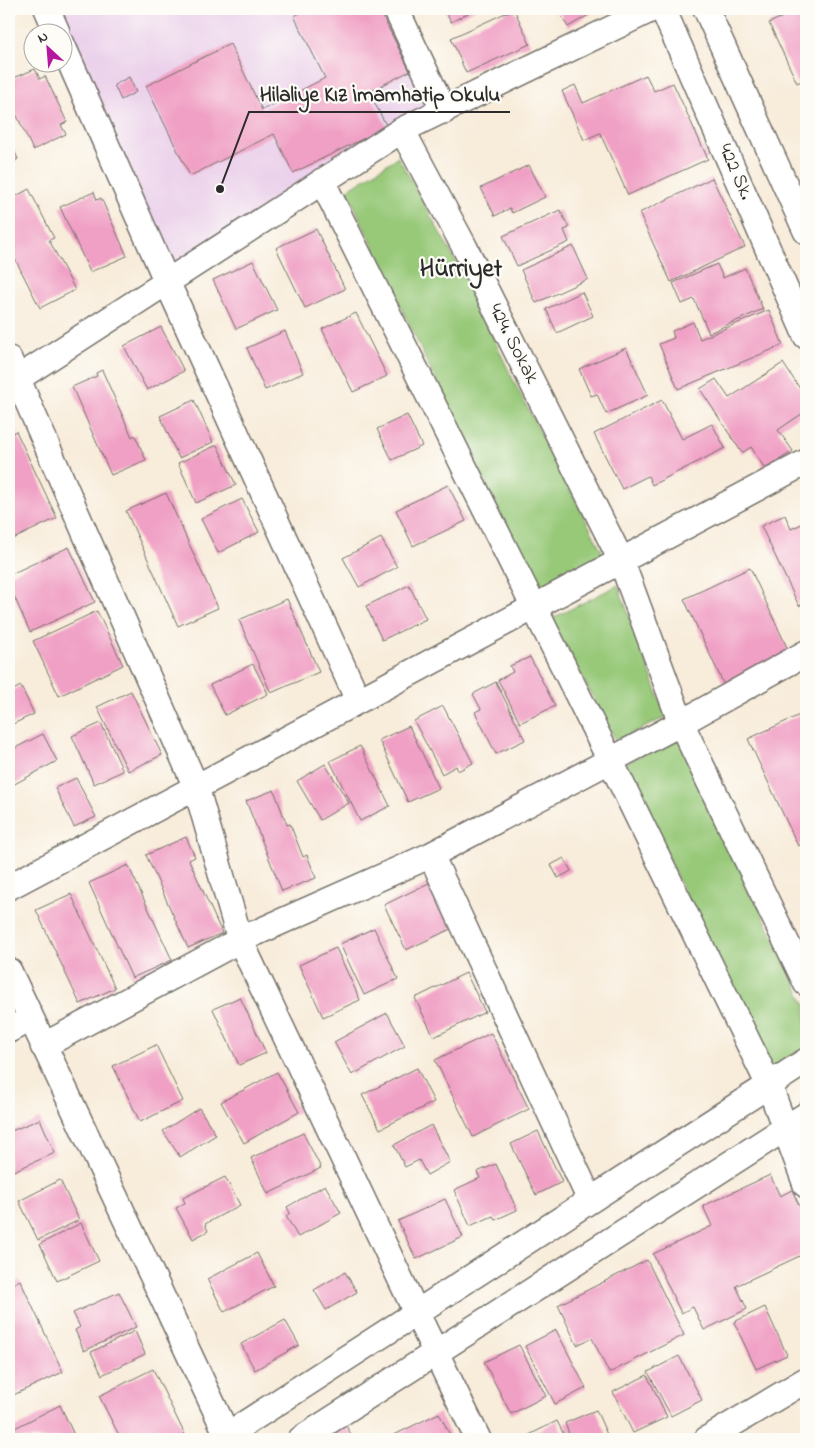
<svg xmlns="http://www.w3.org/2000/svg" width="815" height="1448" font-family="'Indie Flower',sans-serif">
<rect width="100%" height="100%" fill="#fdfcf7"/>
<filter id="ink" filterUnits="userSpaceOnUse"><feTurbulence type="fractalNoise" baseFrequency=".02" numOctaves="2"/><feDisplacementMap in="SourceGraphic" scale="10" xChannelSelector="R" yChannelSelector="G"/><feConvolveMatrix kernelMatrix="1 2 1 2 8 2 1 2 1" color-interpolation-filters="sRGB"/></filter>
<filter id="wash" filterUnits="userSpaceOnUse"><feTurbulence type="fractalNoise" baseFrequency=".0096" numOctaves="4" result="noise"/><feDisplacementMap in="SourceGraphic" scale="20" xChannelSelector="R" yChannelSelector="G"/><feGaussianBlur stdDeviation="1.12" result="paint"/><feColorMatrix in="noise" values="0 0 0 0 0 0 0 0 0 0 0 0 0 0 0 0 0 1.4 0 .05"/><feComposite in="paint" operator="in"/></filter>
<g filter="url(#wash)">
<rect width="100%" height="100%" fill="#f8ecda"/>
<path fill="#ebd1eb" d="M58 9H387L433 108 172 270Z"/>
<path fill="#98c979" stroke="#627a52" d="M398 157 466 280 515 384 605 557 539 591 452 416 347 190Z
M618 585 666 717 616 741 551 619Z
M678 737 806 1006V1050L773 1075 623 765Z"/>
<g id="blocks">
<path fill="#f0a0c5" d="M308 9H379L410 71 369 92 387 127 293 173 274 134 190 176 146 86 230 44 262 110 325 78 294 16Z
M444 9H476L451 22Z
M514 9 530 44 466 73 451 38Z
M557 9H599L568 27Z
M800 9H806V79L797 83 769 23Z
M35 69 40 79 45 76 67 122 61 125 66 134 33 150 9 99V80Z
M646 75 654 91 673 83 708 159 628 195 600 133 584 140 562 91 575 85 583 103Z
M129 77 136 92 121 100 114 85Z
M9 140 18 159 9 164Z
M529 165 545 197 512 213 510 208 495 216 481 188Z
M712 178 745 247 671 282 639 213Z
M29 189 54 238 49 240 75 290 40 308 9 247V200Z
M94 192 97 200 101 198 127 256 90 272 60 207Z
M560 210 569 228 564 230 569 242 517 266 503 236Z
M316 229 345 289 305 308 276 248Z
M573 246 588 279 536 303 521 270Z
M253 261 277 310 236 329 213 280Z
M717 264 723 278 745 268 763 309 709 333 694 299 682 304 673 283Z
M582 292 593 316 557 333 546 309Z
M769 310 783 345 678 389 659 344 674 338 672 331 693 322 700 339Z
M356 313 387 376 353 392 322 329Z
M161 327 184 371 147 390 124 346Z
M285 331 303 373 265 390 247 348Z
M626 348 648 395 606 414 597 394 591 396 579 369Z
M783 363 806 398V411L778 430 793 451 765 469 751 447 742 453 700 389 716 379 729 398Z
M102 370 132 437 135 435 146 460 111 475 72 387 97 376 96 373Z
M194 400 213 442 179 458 160 416Z
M662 400 682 439 712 424 725 448 652 485 648 476 622 489 594 434Z
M407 415 422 446 392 460 377 429Z
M16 431 57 518 9 541V435Z
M217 445 236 485 196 503 178 463Z
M448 485 466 521 413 546 396 510Z
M166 493 218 608 178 626 126 511Z
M242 499 259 532 218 553 201 519Z
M785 515 791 529 806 522V602L799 606 761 526Z
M381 538 397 567 359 587 343 558Z
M69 547 95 602 30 632 9 585V575Z
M750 568 791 656 725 687 684 599Z
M409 585 426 619 382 640 366 606Z
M287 599 319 672 271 693 239 620Z
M97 611 123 665 59 696 33 641Z
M530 657 555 706 520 723 498 680 513 672 510 666Z
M253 664 268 694 225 715 210 685Z
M496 682 525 740 496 754 475 712 481 709 473 694Z
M21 686 34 714 9 726V692Z
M131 691 162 755 128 771 97 707Z
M443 706 473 763 458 771 456 766 442 774 414 721Z
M806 712V842L798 846 748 739Z
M101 723 123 771 94 784 72 736Z
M409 726 439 788 408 802 379 740Z
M43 734 57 761 9 787V751Z
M360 746 390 806 360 821 330 761Z
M325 764 349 803 320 820 297 781Z
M76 778 96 817 74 827 55 788Z
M274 790 287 825 290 824 303 857 307 855 316 878 282 891 246 801Z
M186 837 195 857 189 860 222 933 188 948 146 855Z
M564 858 571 871 558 878 551 865Z
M128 865 172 960 132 978 89 883Z
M431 882 453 928 406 950 384 905Z
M71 894 115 988 80 1004 36 910Z
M374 928 398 979 364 995 340 944Z
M336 948 360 1000 323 1017 299 965Z
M466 973 485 1012 434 1037 415 998Z
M240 997 266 1053 239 1065 213 1009Z
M387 1013 405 1046 352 1075 334 1042Z
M491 1033 529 1109 473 1137 435 1060Z
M156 1045 183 1101 140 1122 113 1066Z
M417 1068 434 1102 380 1129 362 1095Z
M277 1072 299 1112 244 1143 221 1102Z
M199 1108 216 1135 180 1157 163 1131Z
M40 1119 55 1153 9 1173V1132Z
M431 1125 450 1162 427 1175 419 1160 405 1167 394 1145Z
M538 1131 562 1182 536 1195 511 1144Z
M303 1133 321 1168 268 1194 251 1158Z
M496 1164 517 1210 495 1220 493 1216 470 1226 454 1190 480 1178 477 1172Z
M770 1175 780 1196 792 1190 806 1220V1253L736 1286 747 1309 704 1330 693 1307 681 1313 653 1254 712 1226 703 1206Z
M225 1177 240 1205 205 1224 208 1231 193 1239 176 1208 185 1203 183 1198Z
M60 1180 79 1220 38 1240 19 1201Z
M325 1185 341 1213 298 1237 286 1216 290 1213 287 1207Z
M445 1199 463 1237 416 1259 398 1221Z
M81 1223 99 1261 57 1281 40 1244Z
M257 1253 274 1286 224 1312 207 1279Z
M647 1260 684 1335 609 1373 592 1338 577 1345 558 1305Z
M345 1272 357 1292 326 1310 314 1290Z
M20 1280 63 1372 9 1397V1286Z
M119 1292 136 1327 84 1351 75 1330 80 1327 73 1313Z
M765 1307 787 1355 756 1369 734 1322Z
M285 1320 299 1345 255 1370 241 1344Z
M556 1330 586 1388 555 1404 525 1346Z
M135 1331 145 1354 102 1375 91 1352Z
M519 1345 546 1396 511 1414 484 1362Z
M679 1356 702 1400 671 1416 648 1372Z
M153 1369 187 1439H121L99 1396Z
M647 1375 667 1417 633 1433 613 1392Z
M60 1405 76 1439H9V1431Z
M596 1410 609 1439H571L565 1423Z
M439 1413 452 1439H394L392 1436Z
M557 1421 566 1439H531L529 1435Z
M346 1426 354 1439H328L327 1438Z"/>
</g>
</g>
<g filter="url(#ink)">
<use href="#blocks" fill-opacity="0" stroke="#736f68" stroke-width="1"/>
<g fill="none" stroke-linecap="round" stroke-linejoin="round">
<defs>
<path id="minor" d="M47 9 57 32
M396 9 444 111
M663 9 806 336
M706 9 806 231
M62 44 167 282 358 700
M402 130 464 246 621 560 681 723 806 983
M322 181 610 760 769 1085 806 1185
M9 359 196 787 240 940 416 1312 478 1439
M17 379 402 130 652 9
M431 855 590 1200
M9 887 806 462
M9 971 229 1439
M9 1030 30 1019
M43 1046 240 940 431 855 681 723 806 653
M221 1439 806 1061
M301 1439 806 1115
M707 1439 806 1380"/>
</defs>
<use href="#minor" stroke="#736f68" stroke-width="28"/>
<use href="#minor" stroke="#fff" stroke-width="25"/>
</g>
</g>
<g text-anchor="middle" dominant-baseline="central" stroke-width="4.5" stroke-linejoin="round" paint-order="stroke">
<g font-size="20" fill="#2b2b2b" stroke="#fdfcf7">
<text transform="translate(735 172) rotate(66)">422 Sk.</text>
<text transform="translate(513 344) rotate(63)">424. Sokak</text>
</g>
<g font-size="25" font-weight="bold" fill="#2b2b2b" stroke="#fdfcf7">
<text x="461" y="270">Hürriyet</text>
</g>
</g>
<path fill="none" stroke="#2b2b2b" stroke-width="2" d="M220 189L249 112H510"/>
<circle fill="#2b2b2b" stroke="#fdfcf7" stroke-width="2" cx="220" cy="189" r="5"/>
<g font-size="21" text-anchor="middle" font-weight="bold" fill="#2b2b2b" stroke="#fdfcf7" stroke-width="4.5" stroke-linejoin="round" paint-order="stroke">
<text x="380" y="101">Hilaliye Kız İmamhatip Okulu</text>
</g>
<rect width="815" height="1448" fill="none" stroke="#fdfcf7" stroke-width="30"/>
<g transform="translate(48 48) rotate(334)"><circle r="24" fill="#fdfcf7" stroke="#a9a8a5"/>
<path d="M0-4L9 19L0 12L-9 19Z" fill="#b5179e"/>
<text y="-8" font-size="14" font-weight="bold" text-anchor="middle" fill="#2b2b2b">N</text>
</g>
</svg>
